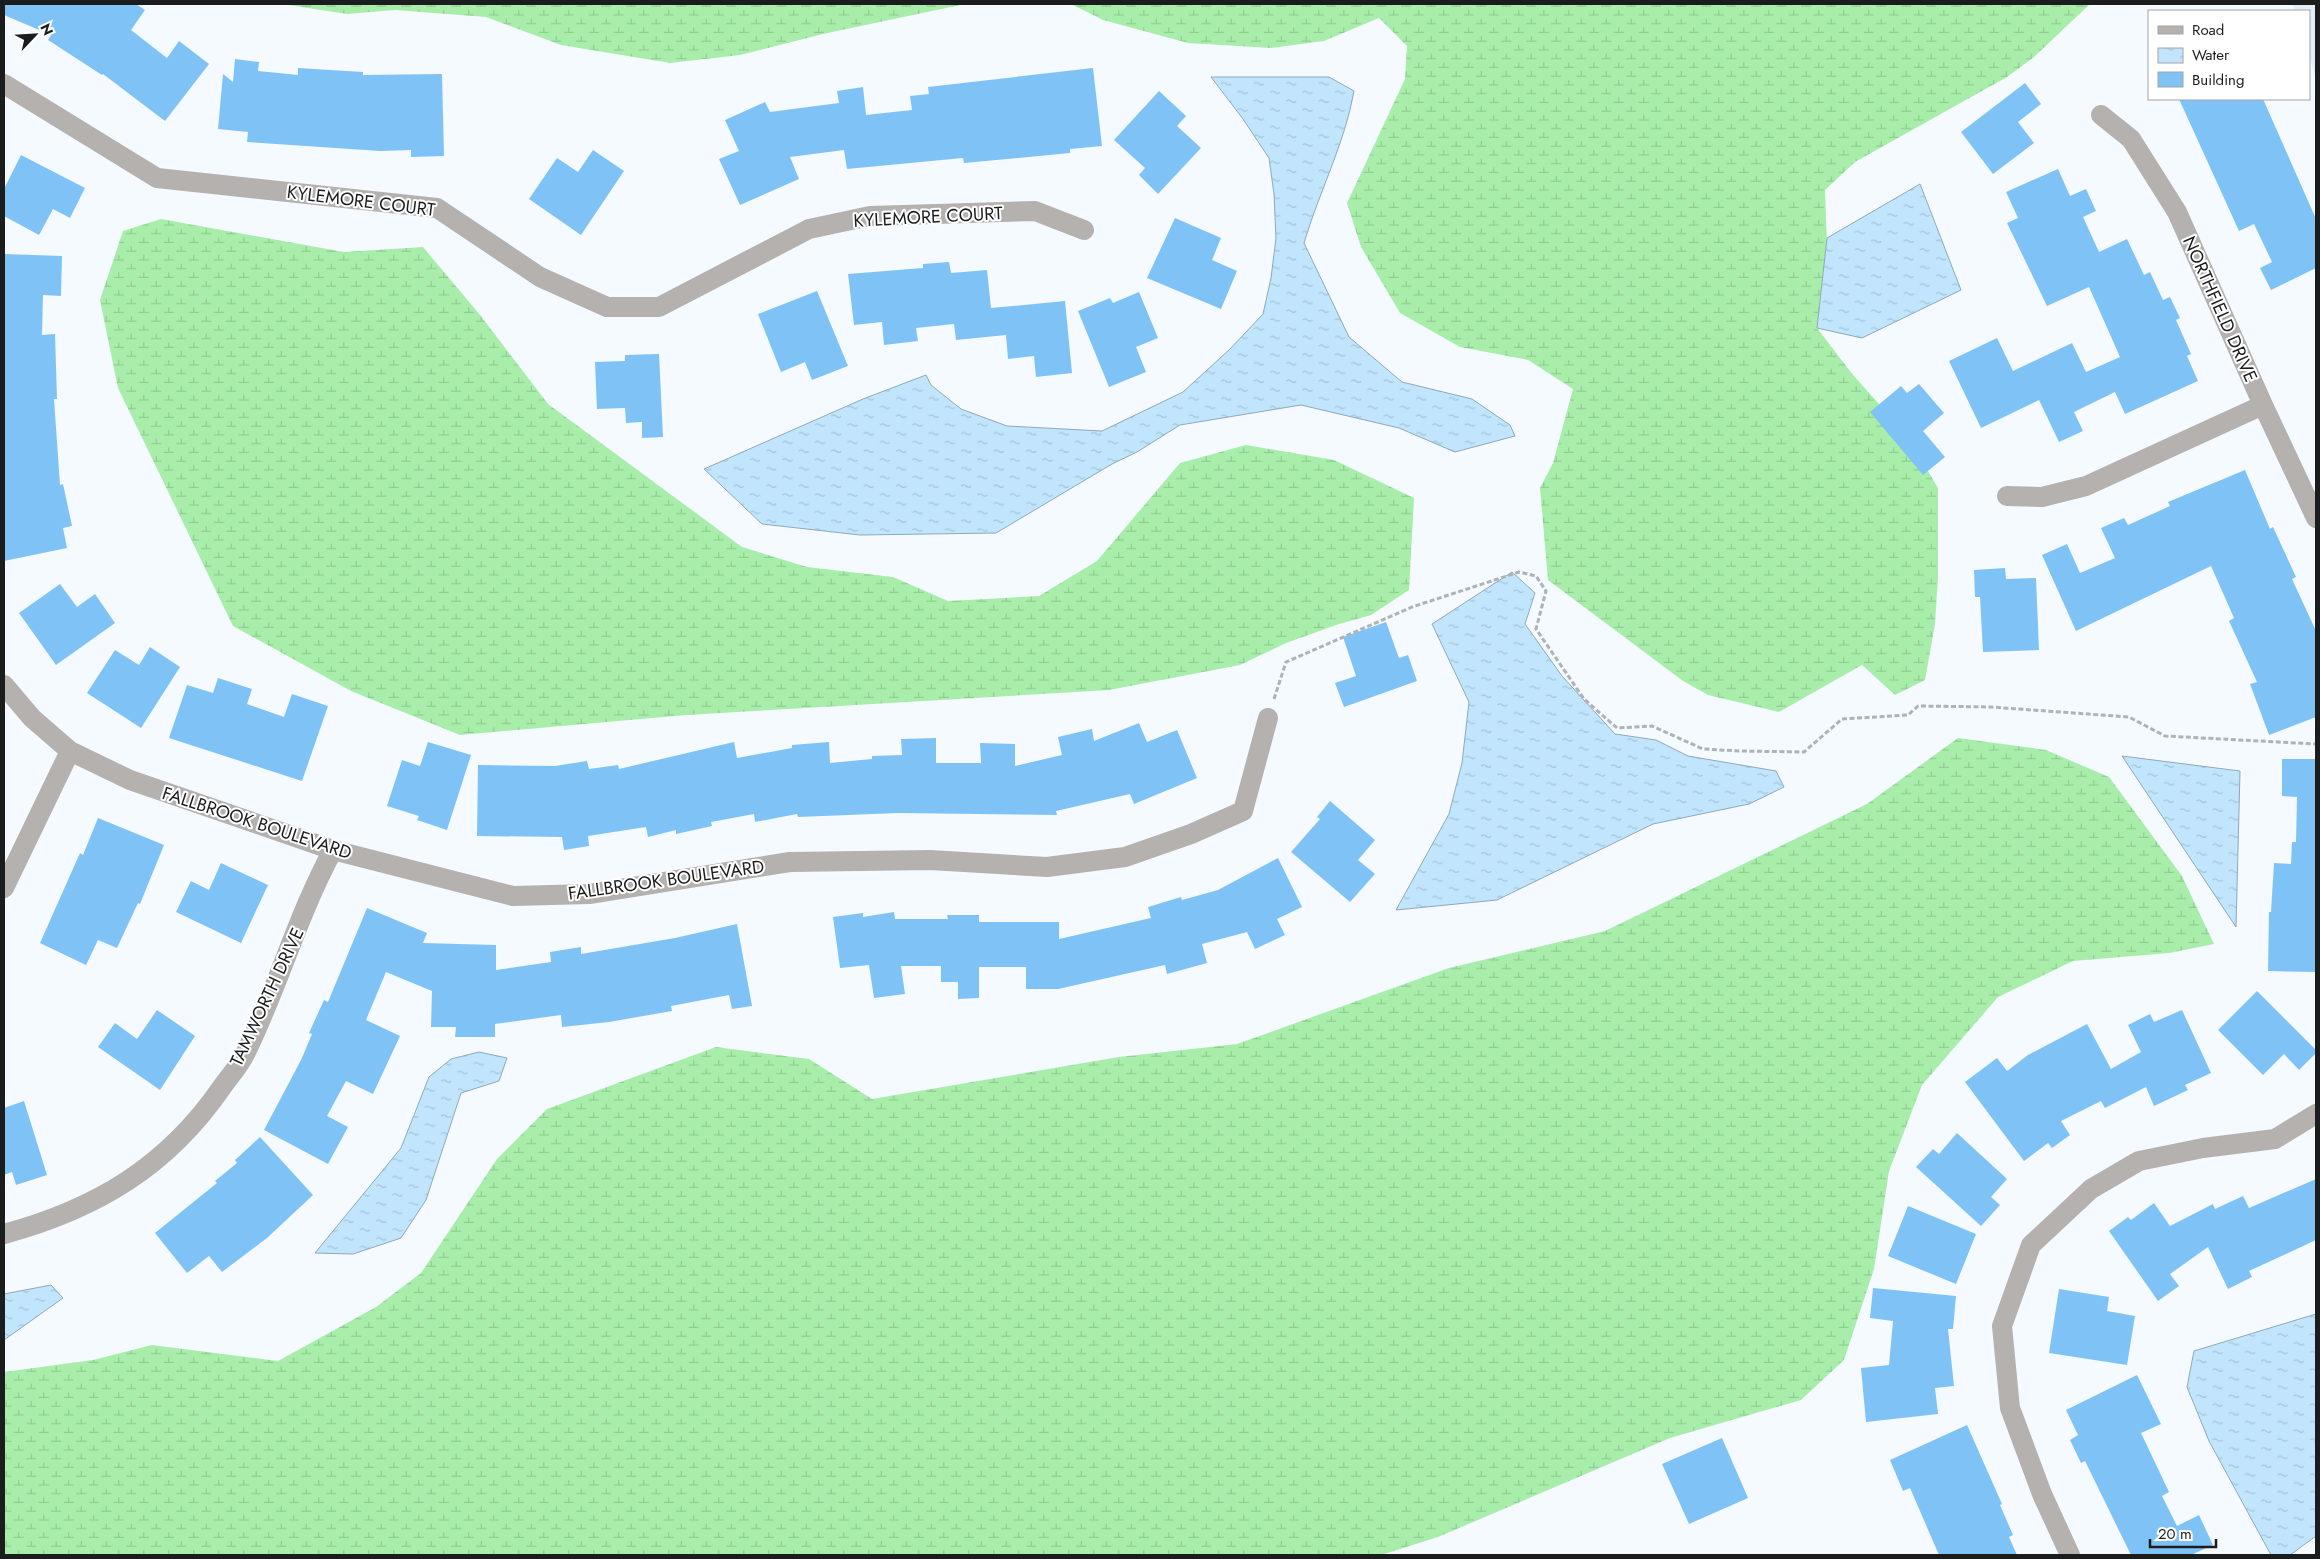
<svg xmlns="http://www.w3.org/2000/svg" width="2320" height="1559" font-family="Jost,sans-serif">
<defs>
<pattern id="wetland-marsh" width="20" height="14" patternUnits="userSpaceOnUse" patternTransform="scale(1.25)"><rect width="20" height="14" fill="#a8eeaa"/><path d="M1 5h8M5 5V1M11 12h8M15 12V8" fill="none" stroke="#90cc92"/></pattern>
<pattern id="water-ripples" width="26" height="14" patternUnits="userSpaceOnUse" patternTransform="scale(1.25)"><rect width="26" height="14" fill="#c0e5fc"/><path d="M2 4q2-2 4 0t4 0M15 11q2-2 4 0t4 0" fill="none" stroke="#a4c4d8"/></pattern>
</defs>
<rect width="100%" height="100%" fill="#f4faff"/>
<path fill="#e2eff9" d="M2293 4H2316V79L2309 55V11H2295Z"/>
<path fill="url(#wetland-marsh)" d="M282 4H965L823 34 740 55 670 63 561 45 486 17 395 10 347 14Z
M1071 4H2090L2034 57 2007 77 1855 162 1825 190 1827 246 1817 328 1853 375 1905 433 1938 488V577L1935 624 1925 680 1895 695 1862 665 1779 712 1708 695 1683 681 1548 580 1540 488 1553 463 1573 389 1528 360 1460 347 1400 313 1361 247 1347 203 1405 79 1407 46 1379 18 1324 41 1271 48 1188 43 1103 20Z
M161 219 344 252 423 247 480 315 548 404 742 547 807 567 893 577 948 601 1039 596 1097 561 1180 463 1246 445 1334 460 1414 498 1409 590 1371 615 1339 624 1286 643 1240 665 1109 690 686 715 460 735 351 691 233 626 118 388 100 300 123 231Z
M1958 738 2046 750 2109 777 2182 876 2214 944 2169 953 2073 961 1998 997 1922 1085 1889 1171 1874 1269 1844 1360 1801 1400 1670 1438 1438 1537 1381 1555H4V1372L93 1360 152 1345 278 1361 376 1307 421 1273 497 1159 547 1109 716 1047 809 1059 872 1099 1119 1057 1237 1044 1449 968 1605 931 1867 804Z"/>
<path fill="url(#water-ripples)" stroke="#8ea9b9" d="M1211 77H1329L1354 91C1345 143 1319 192 1304 243L1349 337 1402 382 1472 399 1510 425 1515 436 1455 452 1399 428 1301 405 1180 425 1137 452 1112 464 996 533 860 535 762 524 704 469 863 399 926 375 931 385 961 409 1007 426 1102 431 1183 392 1230 349 1263 314 1271 278 1276 238 1274 194 1269 158 1243 119Z
M1920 184 1961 290 1862 338 1817 328 1827 238Z
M1512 572 1535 593 1525 624 1562 676 1615 734 1656 740 1688 756 1776 771 1784 787 1749 804 1653 824 1497 900 1396 910 1449 814 1462 763 1469 702 1432 624Z
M2122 756 2240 771 2236 927Z
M479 1052 507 1058 499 1081 461 1093 426 1200 401 1238 353 1254 315 1253 401 1148 429 1077 451 1059Z
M51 1285 63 1298 4 1340V1294Z
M2316 1314V1536L2290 1555H2271L2209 1441 2187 1387 2194 1351Z"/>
<path fill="#7fc3f6" d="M4 4H136L145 10 131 30 167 58 179 41 209 64 165 121 103 74 102 75 48 40 51 35 4 15Z
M235 59 259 62 258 71 298 75V68L363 72V75L442 74 444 156 411 157V150L380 151 247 142 248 132 218 129 223 74 233 82Z
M1093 68 1102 146 1070 149V153L1039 156 964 163 963 158 847 169 844 150 790 157 799 179 740 205 719 159 739 151 725 120 765 102 770 112 839 103 837 91 863 87 866 115 912 110 910 96 929 94 928 87Z
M2025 83 2041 104 2018 122 2034 143 1993 174 1961 132Z
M1159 91 1186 116 1177 126 1201 148 1158 194 1139 175 1145 168 1114 140Z
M2179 99H2263L2316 219V268L2271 290 2260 268 2272 262 2254 224 2239 231Z
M593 150 624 171 581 235 529 199 557 158 578 172Z
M21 155 85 188 70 218 53 209 39 235 4 216V189Z
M2058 169 2070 196 2086 189 2096 211 2083 217 2099 252 2127 239 2144 275 2150 272 2163 300 2170 297 2180 318 2176 320 2191 354 2187 356 2198 381 2125 414 2115 392 2074 412 2083 431 2059 442 2039 400 1981 428 1949 361 1997 338 2013 371 2072 343 2086 372 2120 357 2089 287 2047 306 2007 223 2018 218 2006 192Z
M1175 218 1221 238 1212 260 1237 271 1221 309 1147 278Z
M4 254 62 256 61 296 43 295 42 335 55 334 57 399H54L60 485 63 484 72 526 63 528 67 548 4 561Z
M949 262 951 273 987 270 991 308 1065 301 1072 373 1036 377 1034 356 1008 359 1006 335 956 340 954 324 916 328 918 341 884 345 882 322 854 325 848 274 923 268V264Z
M817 291 848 366 812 380 805 362 781 372 758 314Z
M1139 292 1158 338 1136 347 1146 372 1109 387 1078 311 1110 298 1113 303Z
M659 354 663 437 642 438V422L626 423 625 408 597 409 595 362 625 361V355Z
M1919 384 1944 413 1923 431 1945 457 1923 475 1870 412 1901 386 1907 393Z
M2245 470 2270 529 2273 527 2296 577 2292 579 2316 631V717L2269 735 2250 684 2257 682 2229 621 2234 618 2211 566 2076 631 2042 555 2067 544 2080 573 2115 558 2101 528 2124 518 2128 525 2170 506 2168 502Z
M2005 568 2006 579 2036 578 2039 650 1983 652 1980 597H1975L1974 570Z
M60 584 77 607 95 594 115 623 56 665 19 613Z
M1386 622 1399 658 1408 655 1417 681 1344 707 1335 683 1356 676 1343 637Z
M150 647 180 667 141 728 87 693 115 650 139 665Z
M218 678 252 689 247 704 284 717 292 694 328 706 302 781 169 738 187 685 213 693Z
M1139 723 1147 742 1177 730 1197 778 1134 804 1130 794 1056 811 1057 815 898 813 798 817 797 814 755 822 754 814 711 822 712 826 676 834V830L648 837 646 827 588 836 589 846 564 850 562 837 477 836 478 765 555 766 587 761 589 769 618 765 619 769 734 742 737 758 792 748V745L829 742 830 763 872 759V756L902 755 901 739 936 738V763H981L980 743 1015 744V766L1062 755 1058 737 1092 729 1094 741Z
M428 742 471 755 447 830 417 820 419 816 387 806 402 760 420 766Z
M2282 759H2316V972L2268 971 2269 912H2271L2274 863 2291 864 2292 842H2296L2297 797 2282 796Z
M1330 801 1375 840 1358 860 1375 874 1350 902 1291 852 1320 819 1317 817Z
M98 818 164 845 140 904 138 903 117 948 98 940 86 965 40 943 80 853 83 855Z
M1278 858 1302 907 1277 919 1285 935 1255 949 1247 932 1202 944 1207 963 1167 974 1165 965 1058 989H1026V967H979V998L958 999V982H941V966H901L905 994 874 998 869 965 840 968 833 917 863 913V917L894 912 895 919H948L947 915H979V922H1059V939L1151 918 1148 907 1181 897 1182 900 1218 890Z
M221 863 268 885 241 943 176 912 191 881 209 890Z
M367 908 427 933 423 943 496 945V970L551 962 550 952 581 947V954L675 938 737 924 752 1006 732 1009 729 995 671 1006 672 1011 609 1022 562 1027 561 1015 495 1024V1037H455L456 1027H431L432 991 386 972 366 1020 400 1036 373 1094 346 1081 327 1116 348 1127 328 1164 264 1130 301 1060 312 1034 309 1033 324 1000 328 1002Z
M2257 991 2316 1050V1053L2299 1070 2284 1054 2263 1075 2218 1030Z
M157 1010 195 1036 160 1090 98 1047 115 1023 137 1039Z
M2182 1010 2211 1073 2185 1085 2188 1090 2154 1106 2146 1087 2105 1108 2101 1101 2061 1121 2070 1135 2052 1148 2048 1143 2024 1161 1965 1082 1997 1058 2007 1071 2028 1055 2087 1024 2111 1069 2141 1052 2128 1025 2150 1014 2154 1022Z
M24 1101 47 1175 16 1185 12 1172 4 1175V1108Z
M1957 1133 2007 1179 1991 1197 2000 1205 1981 1226 1916 1167 1933 1149 1939 1154Z
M260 1137 313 1195 267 1238 222 1272 209 1256 187 1273 155 1233 217 1183 215 1181 237 1163 235 1160Z
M2316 1179V1240L2249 1271 2252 1277 2228 1289 2208 1247 2170 1274 2179 1286 2158 1301 2109 1231 2128 1217 2131 1220 2154 1203 2170 1226 2213 1204 2215 1209 2243 1196 2249 1208Z
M1908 1206 1976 1234 1956 1284 1888 1256Z
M1873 1288 1956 1296 1953 1329H1948L1954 1386 1935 1388 1938 1414 1866 1422 1861 1368 1889 1365 1893 1321 1870 1318Z
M2059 1289 2109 1297 2107 1311 2135 1316 2127 1365 2049 1353Z
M2137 1375 2161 1424 2141 1433 2169 1492 2162 1496 2177 1526 2199 1515 2213 1545 2191 1555H2131L2085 1461 2081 1463 2070 1440 2078 1435 2066 1410Z
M1967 1425 2002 1504 2000 1505 2013 1535 2009 1537 2017 1555H1939L1910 1488 1903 1491 1890 1460Z
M1722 1438 1748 1498 1689 1524 1662 1464Z"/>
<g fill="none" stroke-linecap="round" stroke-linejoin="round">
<path stroke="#afb3b7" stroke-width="3" stroke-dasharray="5 2.5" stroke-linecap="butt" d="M1274 699 1286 662 1412 607 1519 572 1536 576 1546 591 1536 629 1584 699 1617 728 1652 726 1703 749 1739 751 1804 752 1842 719 1908 715 1918 706 1991 707 2129 717 2165 736 2316 744"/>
<path stroke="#b4b1af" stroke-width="20" d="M4 84 157 178 437 208 540 277 607 307H659L809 229 870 216 1035 211 1084 230
M2101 115 2131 139 2177 212 2263 405 2316 518
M2007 496 2042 497 2086 486 2263 405
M4 685 32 718 70 751 130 780 333 850 513 896 589 894 790 862 930 860 1047 867 1125 857 1191 834 1243 811 1268 718
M4 888 70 751
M4 1234C96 1209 167 1167 222 1087 230 1076 240 1065 246 1052 278 987 298 914 333 850
M2070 1555 2042 1494 2010 1408 2002 1326 2031 1245 2091 1189 2139 1161 2203 1148 2275 1139 2316 1114"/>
</g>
<g text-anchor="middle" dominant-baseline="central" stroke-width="4" stroke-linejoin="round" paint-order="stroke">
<g font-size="18" fill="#1a1c1e" stroke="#fff">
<text transform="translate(361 201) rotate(7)">KYLEMORE COURT</text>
<text transform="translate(928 217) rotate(-3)">KYLEMORE COURT</text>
<text transform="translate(2220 309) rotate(66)">NORTHFIELD DRIVE</text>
<text transform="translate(257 823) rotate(18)">FALLBROOK BOULEVARD</text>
<text transform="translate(666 880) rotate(-8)">FALLBROOK BOULEVARD</text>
<text transform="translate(267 997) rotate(-65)">TAMWORTH DRIVE</text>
</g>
</g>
<rect width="2320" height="1559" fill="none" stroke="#1a1c1e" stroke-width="10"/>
<rect x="2148" y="10" width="162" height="90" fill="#ffffff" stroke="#a3a4a5"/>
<rect x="2158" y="26" width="25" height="8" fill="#b4b1af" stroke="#a3a4a5"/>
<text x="2192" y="35" font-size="15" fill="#1a1c1e">Road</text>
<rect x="2158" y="48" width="25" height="15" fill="url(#water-ripples)" stroke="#a3a4a5"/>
<text x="2192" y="60" font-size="15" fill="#1a1c1e">Water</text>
<rect x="2158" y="72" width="25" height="15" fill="#7fc3f6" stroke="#a3a4a5"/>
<text x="2192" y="85" font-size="15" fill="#1a1c1e">Building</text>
<g transform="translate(35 35) rotate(65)" stroke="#ffffff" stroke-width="4" paint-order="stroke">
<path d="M0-4L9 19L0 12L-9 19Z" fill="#1a1c1e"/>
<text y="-8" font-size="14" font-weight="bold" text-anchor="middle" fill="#1a1c1e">N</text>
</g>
<path d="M2150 1539v8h66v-8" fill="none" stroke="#1a1c1e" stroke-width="2.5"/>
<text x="2158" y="1539" font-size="15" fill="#1a1c1e" stroke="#ffffff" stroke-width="4" paint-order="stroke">20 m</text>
</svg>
